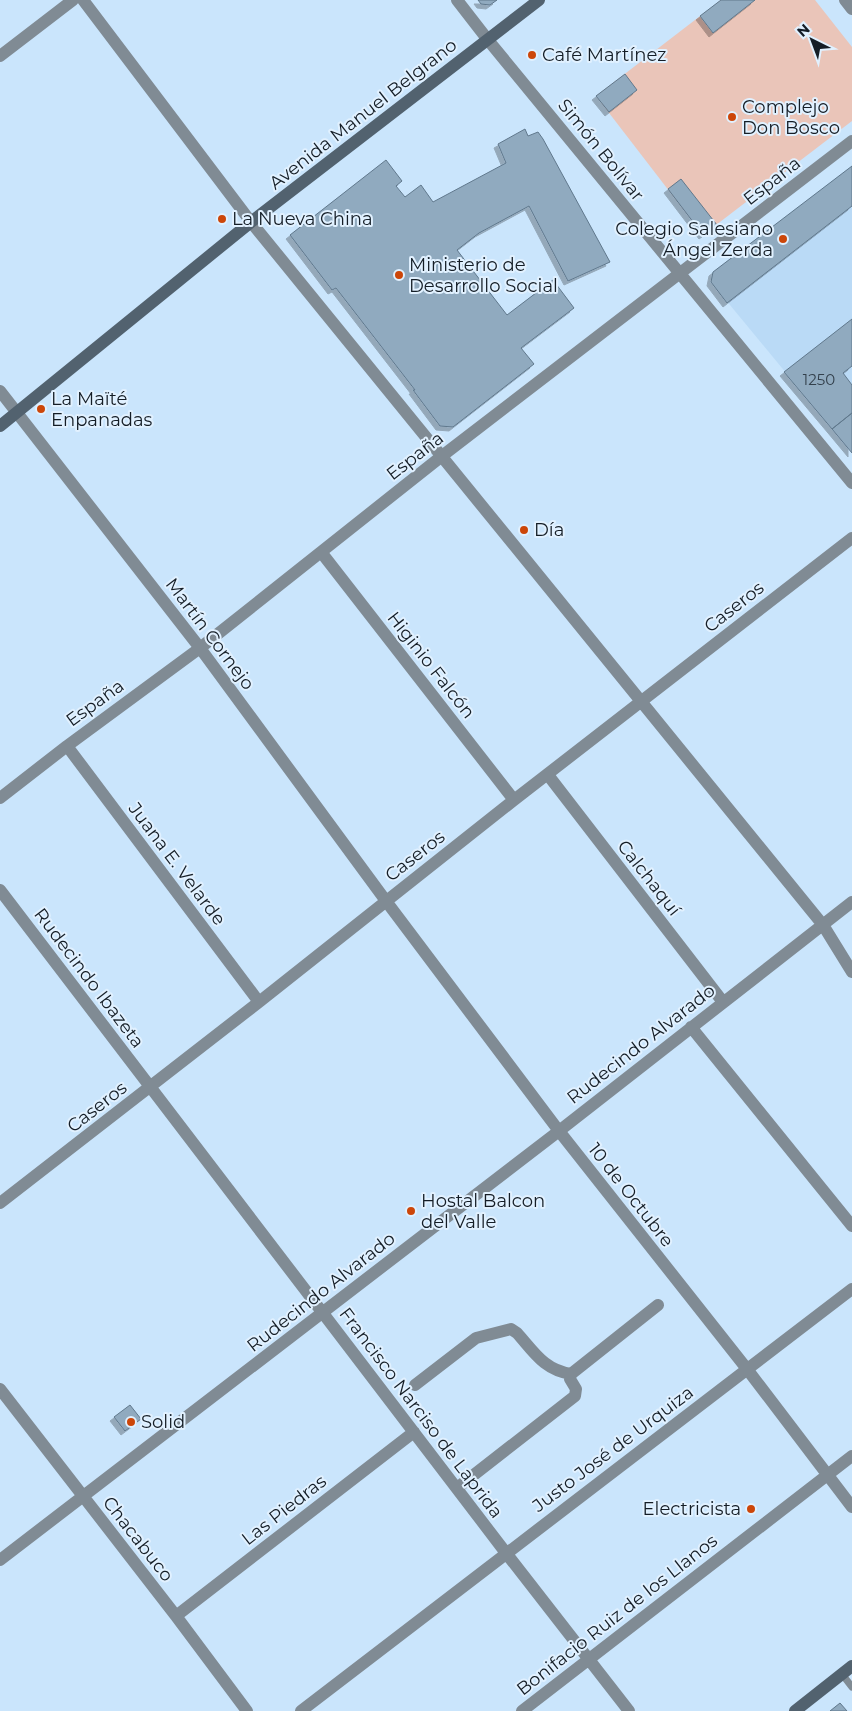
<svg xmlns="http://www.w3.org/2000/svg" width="852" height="1711" font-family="Montserrat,sans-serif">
<defs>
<filter id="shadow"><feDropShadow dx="-4" dy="4" stdDeviation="0" flood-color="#0004"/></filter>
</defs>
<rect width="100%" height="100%" fill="#cae5fc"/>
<path fill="#badaf6" d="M852 166V453L711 282 713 272Z"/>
<path fill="#eac5b9" d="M721 0H815L852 47V121L703 235 596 96Z"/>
<path fill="#90aabf" stroke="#60788c" filter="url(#shadow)" d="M478 0H497L490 5 481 4Z
M721 0H755L713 33 700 16Z
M625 74 637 90 609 112 596 96Z
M525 129 528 136 538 132 543 139 610 262 568 281 529 206 479 233 457 250 507 315 553 280 574 308 521 348 534 364 453 427 440 426 413 390H415L336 288 332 290 290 235 386 160 402 181 396 186 405 197 421 185 433 202 506 163 498 144Z
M852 166V206L727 303 711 282 713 272Z
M681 179 717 225 703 235 668 189Z
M852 319V366L843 373 852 385V413L832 429 784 372Z
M852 413V453L832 429Z
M130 1405 141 1419 125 1431 114 1417Z
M840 1703 847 1711H830Z"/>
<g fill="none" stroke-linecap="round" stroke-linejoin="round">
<path stroke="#808b94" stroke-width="7" d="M842 1674 852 1687"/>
<path stroke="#808b94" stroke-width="12" d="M83 0 251 222 823 925 852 972
M457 0 488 40 852 483
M845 0 852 9
M0 56 73 0
M0 391 200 648 386 901 559 1131 747 1369 852 1507
M321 552 514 800
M67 746 259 1002
M548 775 723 1002
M0 798 67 746 200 648 442 456 852 141
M0 890 506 1553 629 1711
M691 1027 852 1226
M0 1203 259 1002 514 800 852 538
M415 1385 476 1338 511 1329 517 1333C534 1352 544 1370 571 1374
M0 1389 176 1616 247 1711
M457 1488 575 1396 576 1389 570 1379 571 1374 658 1305
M0 1560 559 1131 852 902
M176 1616 414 1432
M301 1711 852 1289
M522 1711 852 1456"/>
<path stroke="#52626f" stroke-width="12" d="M0 426 251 222 539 0
M795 1711 852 1666"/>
</g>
<g fill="#cc4609" stroke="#e1f1ff" stroke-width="2">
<circle cx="532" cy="55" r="5"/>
<circle cx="732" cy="117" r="5"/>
<circle cx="222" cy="219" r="5"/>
<circle cx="783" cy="239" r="5"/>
<circle cx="399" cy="275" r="5"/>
<circle cx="41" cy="409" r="5"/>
<circle cx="524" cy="530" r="5"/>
<circle cx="411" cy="1211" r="5"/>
<circle cx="131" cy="1422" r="5"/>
<circle cx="751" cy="1509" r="5"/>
</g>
<g text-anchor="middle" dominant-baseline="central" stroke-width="4" stroke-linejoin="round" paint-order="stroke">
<g font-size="15" fill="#33404c">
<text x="819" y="379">1250</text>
</g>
<g font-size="18" fill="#141d26" stroke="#e1f1ff" text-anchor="start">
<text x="542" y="55">Café Martínez</text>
<text x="742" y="107">Complejo<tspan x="742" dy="21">Don Bosco</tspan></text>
<text x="232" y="219">La Nueva China</text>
<text x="773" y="229" text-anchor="end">Colegio Salesiano<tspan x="773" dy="21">Ángel Zerda</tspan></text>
<text x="409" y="265">Ministerio de<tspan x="409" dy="21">Desarrollo Social</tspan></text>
<text x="51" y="399">La Maïté<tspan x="51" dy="21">Enpanadas</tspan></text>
<text x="534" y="530">Día</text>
<text x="421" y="1201">Hostal Balcon<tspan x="421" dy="21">del Valle</tspan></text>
<text x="141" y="1422">Solid</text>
<text x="741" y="1509" text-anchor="end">Electricista</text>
</g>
<g font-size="18" fill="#141d26" stroke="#e1f1ff">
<text transform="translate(363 114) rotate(-38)">Avenida Manuel Belgrano</text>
<text transform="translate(601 150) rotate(51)">Simón Bolívar</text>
<text transform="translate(772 181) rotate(-38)">España</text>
<text transform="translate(415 456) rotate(-38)">España</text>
<text transform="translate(734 607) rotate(-38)">Caseros</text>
<text transform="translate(210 634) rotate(53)">Martín Cornejo</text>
<text transform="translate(431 665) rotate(52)">Higinio Falcón</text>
<text transform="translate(95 703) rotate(-36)">España</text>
<text transform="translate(415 856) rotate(-38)">Caseros</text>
<text transform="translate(177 864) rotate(53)">Juana E. Velarde</text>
<text transform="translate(649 878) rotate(52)">Calchaquí</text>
<text transform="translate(89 978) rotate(53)">Rudecindo Ibazeta</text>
<text transform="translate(641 1044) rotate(-38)">Rudecindo Alvarado</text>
<text transform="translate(97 1107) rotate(-38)">Caseros</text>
<text transform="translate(631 1195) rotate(52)">10 de Octubre</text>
<text transform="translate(321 1292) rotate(-38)">Rudecindo Alvarado</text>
<text transform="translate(421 1413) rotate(53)">Francisco Narciso de Laprida</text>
<text transform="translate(613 1449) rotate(-37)">Justo José de Urquiza</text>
<text transform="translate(284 1510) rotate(-38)">Las Piedras</text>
<text transform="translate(138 1539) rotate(52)">Chacabuco</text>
<text transform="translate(617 1615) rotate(-38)">Bonifacio Ruiz de los Llanos</text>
</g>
</g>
<g transform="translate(812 40) rotate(318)" stroke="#e1f1ff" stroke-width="4" paint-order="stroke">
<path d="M0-4L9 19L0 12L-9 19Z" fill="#141d26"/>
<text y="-8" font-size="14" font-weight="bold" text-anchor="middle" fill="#141d26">N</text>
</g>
</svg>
